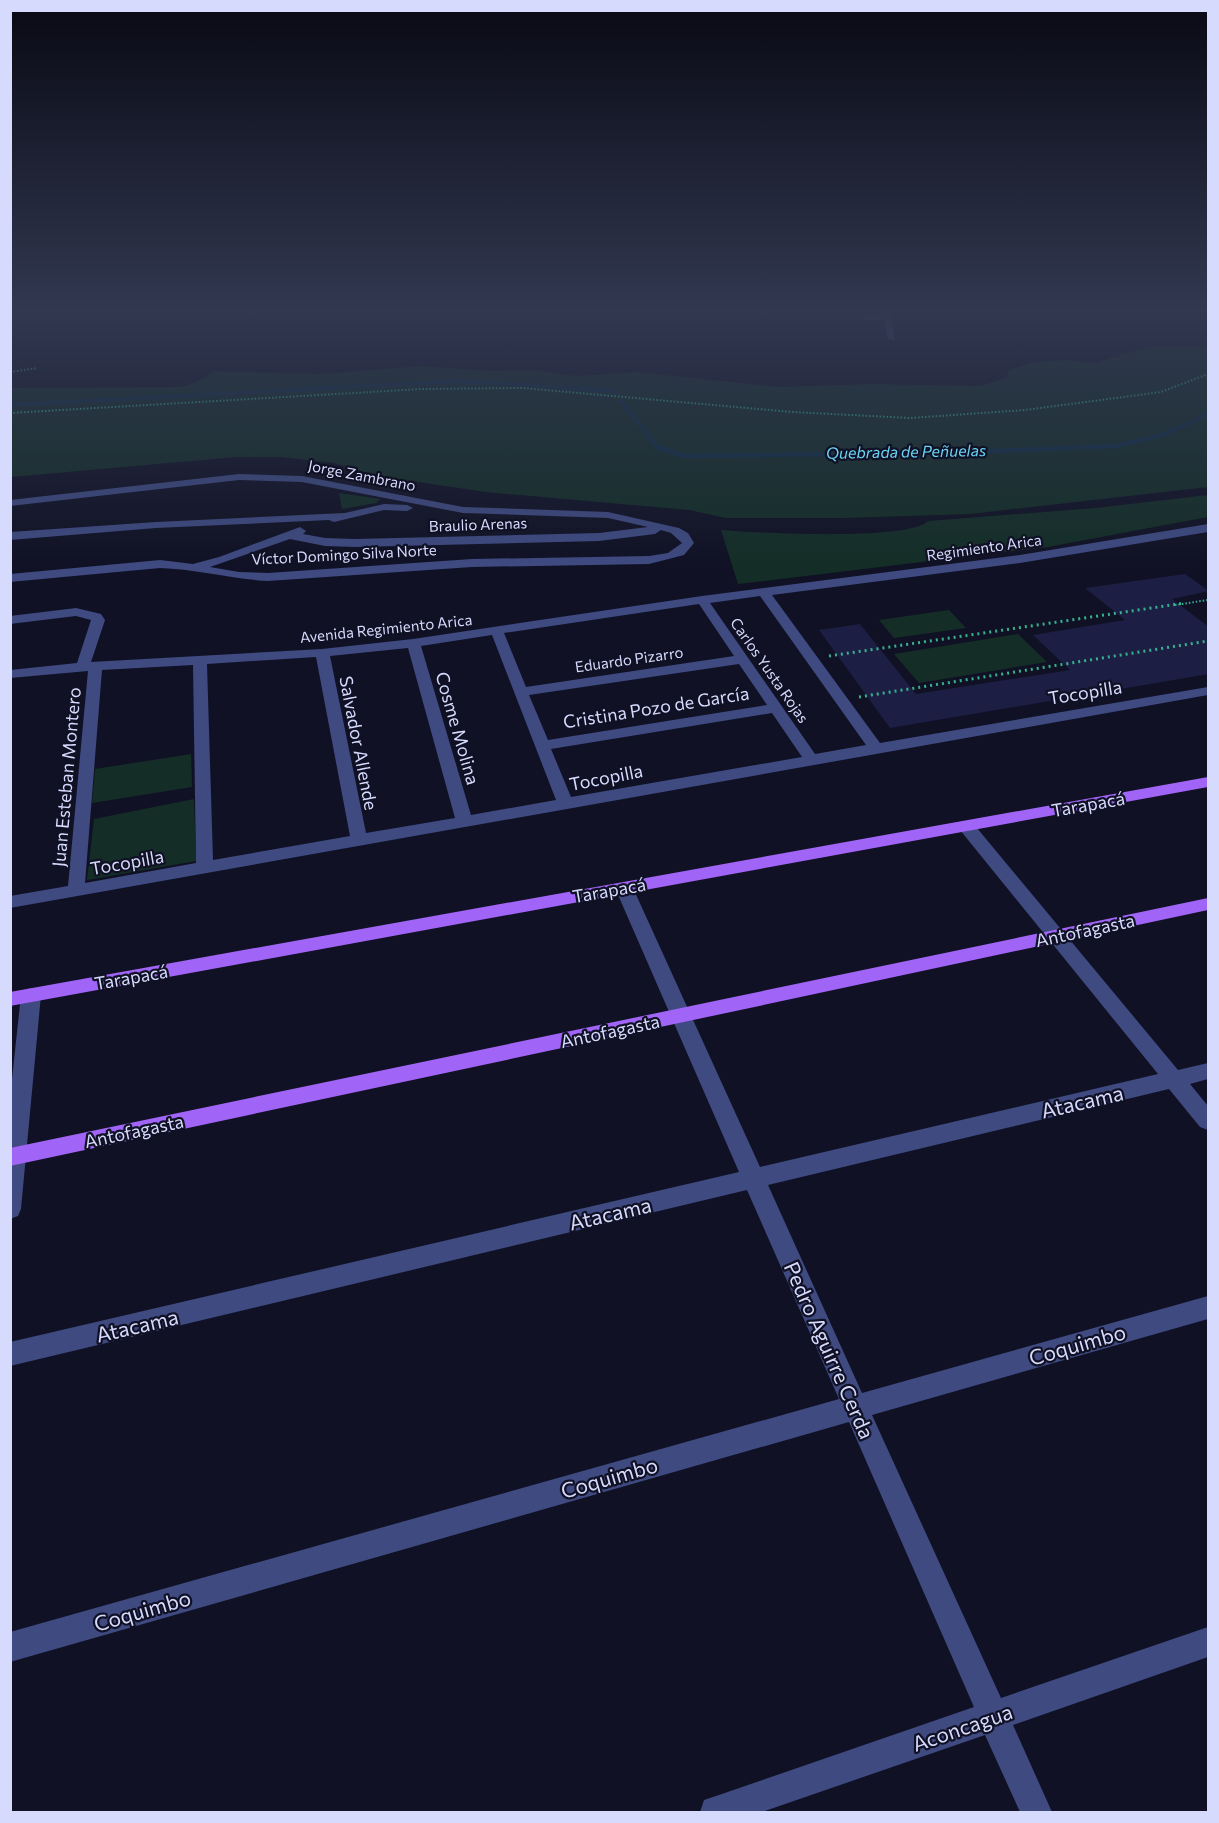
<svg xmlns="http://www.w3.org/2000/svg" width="1219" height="1823" font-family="Commissioner,sans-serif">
<rect width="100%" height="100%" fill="#101124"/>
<path fill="#142e27" d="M1153 346 1208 347V487L970 514 844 518H726L689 510 486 492 378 476 334 463 282 457H236L11 477V388L181 387 204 379 213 371 320 374 420 366 494 371 533 370 577 376 635 372 780 387 871 384 980 386 1007 378 1008 370 1037 362 1067 360 1094 363Z
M339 493 380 499 376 503 342 509Z
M1208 495V517L1048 547 738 584 721 530C754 533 909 541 928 521L1096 508Z
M949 610 966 628 894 638 879 620Z
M1018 634 1047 662 919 683 894 654Z
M191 754 192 787 92 803 95 769Z
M194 799 196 861 87 880 94 819Z"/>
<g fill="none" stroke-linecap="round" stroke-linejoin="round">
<path stroke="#0f2e44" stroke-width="4" d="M622 401 652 441
M10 405 461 381 614 391 616 394
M1138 441 1162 435 1208 414"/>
<path stroke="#0f2e44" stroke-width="4.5" d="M651 439 657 447 684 456 942 453 1116 446 1144 439"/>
</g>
<path fill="#1d1e44" d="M1185 574 1209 591 1172 599 1209 627V674L890 728 819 630 860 624 916 694 1070 670 1033 635 1125 620 1085 588Z"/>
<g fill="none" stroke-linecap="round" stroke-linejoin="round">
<path stroke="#37b08e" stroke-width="2" stroke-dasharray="1.5 2" stroke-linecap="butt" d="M10 372 37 368
M10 413 422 389 523 388 792 412 910 418 1025 410 1161 392 1208 374
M1175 605 1208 600"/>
<path stroke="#37b08e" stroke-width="3" stroke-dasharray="2 4" stroke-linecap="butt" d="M829 656 1185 603
M859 697 1208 641"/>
<path fill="#3e4a80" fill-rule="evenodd" d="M882 310H890L895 341 888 339 884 320H866L862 318 866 316H883Z
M239 474 302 476 463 507 608 512 679 528 688 533 694 543 684 555 649 564 472 567 268 581C231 579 196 569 160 568L10 582V574L160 560 193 564 219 557 300 527 306 531 303 534 325 538 355 539 599 533 648 527 608 518 463 513 302 482 239 480 10 506V500ZM661 530 671 533 682 543 668 553 649 556 472 559 268 573 239 572 210 567 290 539 325 546 355 547 599 541 655 534Z
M384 504 407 505 413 508 407 511 384 510 334 522 329 520 156 528 10 540V532L156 522 345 513Z
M1208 524V532L1020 563 772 595 880 743 1208 687V695L10 908V896L68 886 88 671 10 678V670L77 663 91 620 76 616 10 624V616L76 608 101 614 105 620 91 662 322 649 413 639 702 596 1020 555ZM760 596 866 745 815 754 710 603ZM699 604 734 656 526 687 504 633ZM492 635 556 800 471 815 421 646ZM408 648 455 818 366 833 330 656ZM316 657 350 836 213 860 207 664ZM739 664 767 705 548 740 529 695ZM193 665 196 863 85 883 102 670ZM772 713 802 757 571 797 551 749Z
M966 821 972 822 1178 1070 1208 1063V1079L1190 1084 1208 1106V1130L1200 1127 1169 1089 768 1185 862 1393 1208 1296V1319L872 1415 1001 1698 1208 1627V1657L1013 1725 1052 1812H1020L985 1735 762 1812H700L704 1800 716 1796 974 1707 849 1422 10 1662V1632L839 1399 747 1190 10 1366V1342L739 1172 615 888 618 884H630L633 888 760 1167 1158 1074 960 830 958 826 960 822Z
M31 988 38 990 41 995 21 1209 18 1216 10 1219V1097L21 995 24 990Z"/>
<path fill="#a064f6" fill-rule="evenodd" d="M1208 777V787L10 1006V992Z
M1208 898V910L10 1166V1148Z"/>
</g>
<linearGradient id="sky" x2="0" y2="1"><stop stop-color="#090914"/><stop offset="0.55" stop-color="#313850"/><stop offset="1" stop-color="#313850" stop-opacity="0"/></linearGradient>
<rect width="1219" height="565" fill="url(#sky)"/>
<g text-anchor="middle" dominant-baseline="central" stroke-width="4.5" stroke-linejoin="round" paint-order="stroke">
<g font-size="15" fill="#d6dafd" stroke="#101124">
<text transform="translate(362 475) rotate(11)">Jorge Zambrano</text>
<text transform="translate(478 524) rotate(-2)">Braulio Arenas</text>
<text transform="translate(984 547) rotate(-8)">Regimiento Arica</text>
<text transform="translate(344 554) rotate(-3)">Víctor Domingo Silva Norte</text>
<text transform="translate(386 628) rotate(-6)">Avenida Regimiento Arica</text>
<text transform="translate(629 659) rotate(-8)">Eduardo Pizarro</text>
<text transform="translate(770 670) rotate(55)">Carlos Yusta Rojas</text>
</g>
<g font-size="16" font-style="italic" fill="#6ad4f6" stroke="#101124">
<text transform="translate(906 451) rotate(-1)">Quebrada de Peñuelas</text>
</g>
<g font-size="18" fill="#d6dafd" stroke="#101124">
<text transform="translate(1085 692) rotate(-9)">Tocopilla</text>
<text transform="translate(656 707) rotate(-9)">Cristina Pozo de García</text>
<text transform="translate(458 728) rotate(74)">Cosme Molina</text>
<text transform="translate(359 743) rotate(79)">Salvador Allende</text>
<text transform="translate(66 777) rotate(-85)">Juan Esteban Montero</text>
<text transform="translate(606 777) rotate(-11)">Tocopilla</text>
<text transform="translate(1088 804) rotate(-10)">Tarapacá</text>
<text transform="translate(127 862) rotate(-10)">Tocopilla</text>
<text transform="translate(609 890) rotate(-10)">Tarapacá</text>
<text transform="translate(1085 930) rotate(-12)">Antofagasta</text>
<text transform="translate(131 977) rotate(-10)">Tarapacá</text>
<text transform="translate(610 1031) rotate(-12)">Antofagasta</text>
<text transform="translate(134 1131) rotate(-12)">Antofagasta</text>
</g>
<g font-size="21" fill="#d6dafd" stroke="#101124">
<text transform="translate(1082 1101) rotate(-13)">Atacama</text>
<text transform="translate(610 1213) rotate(-13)">Atacama</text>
<text transform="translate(137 1325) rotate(-13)">Atacama</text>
<text transform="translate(1077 1344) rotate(-16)">Coquimbo</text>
<text transform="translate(830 1350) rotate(66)">Pedro Aguirre Cerda</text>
<text transform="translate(609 1477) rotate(-16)">Coquimbo</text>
<text transform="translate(142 1610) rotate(-16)">Coquimbo</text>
<text transform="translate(962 1727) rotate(-19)">Aconcagua</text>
</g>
</g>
<rect width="1219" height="1823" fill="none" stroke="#d6dafd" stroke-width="24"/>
</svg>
